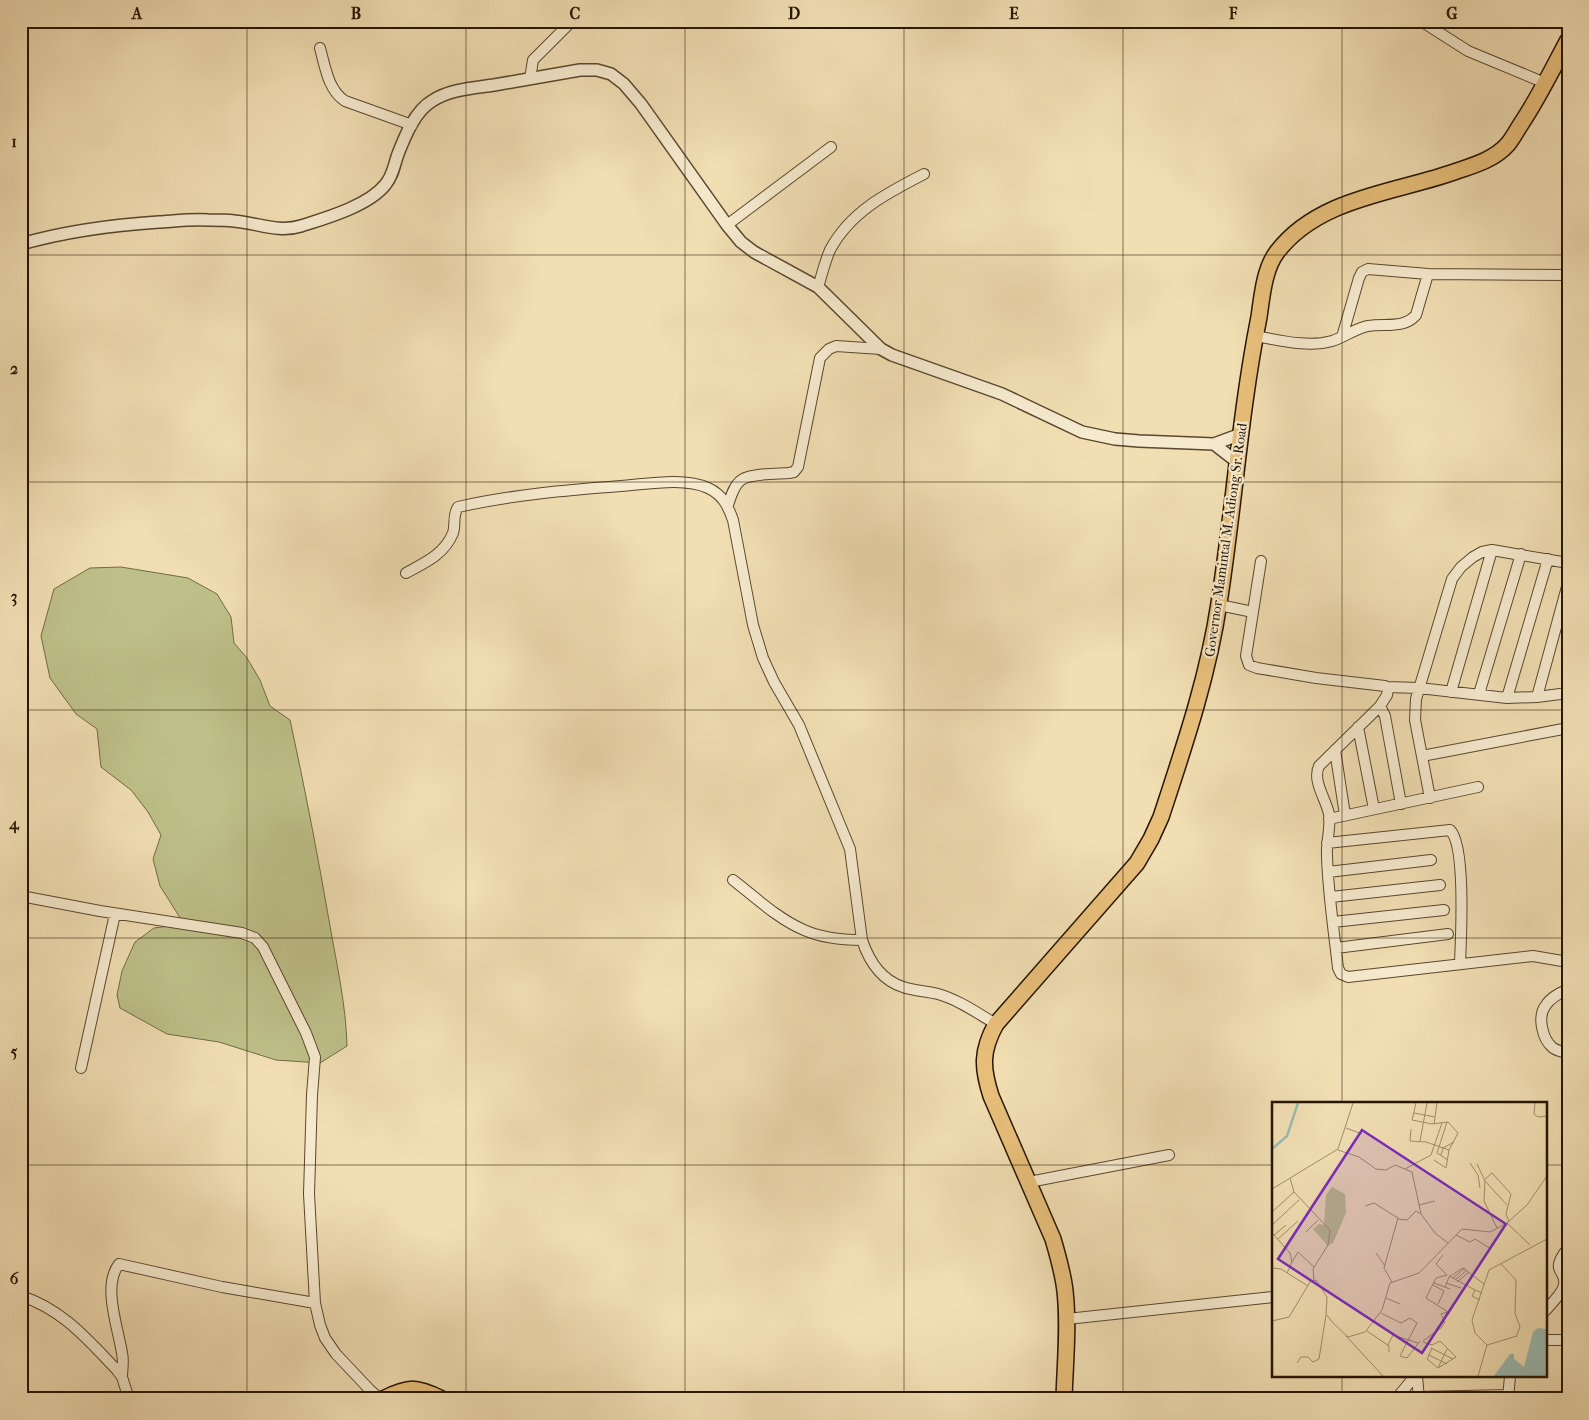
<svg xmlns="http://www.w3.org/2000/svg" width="1589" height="1420" font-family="'IM FELL French Canon',serif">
<rect width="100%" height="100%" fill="#f1deb3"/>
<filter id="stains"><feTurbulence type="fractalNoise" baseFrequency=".004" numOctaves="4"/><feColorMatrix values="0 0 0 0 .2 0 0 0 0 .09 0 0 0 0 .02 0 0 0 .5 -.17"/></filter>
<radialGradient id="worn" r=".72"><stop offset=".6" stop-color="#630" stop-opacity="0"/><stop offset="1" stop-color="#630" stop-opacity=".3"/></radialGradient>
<path fill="#bec089" stroke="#726a45" d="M121 567 188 578 217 594 231 617 234 643 247 658 260 680 270 706 290 720C305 788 318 857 330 926 337 966 346 1005 347 1046L320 1063 276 1060 219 1042 167 1034 120 1008 117 995 122 971 135 942 154 928 184 924 160 886 153 859 161 835 148 812 131 790 101 767 97 729 76 714 50 678 41 636 54 589 90 568Z"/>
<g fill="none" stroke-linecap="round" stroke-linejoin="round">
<defs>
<path id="minor" d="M1421 21 1468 51 1545 83
M320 48C325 66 328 90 345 101L412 125
M530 79 533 60 572 21
M727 225 831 147
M818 287C822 275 825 261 830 250 850 212 887 193 924 174
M1255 336C1279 340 1308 348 1332 341 1345 337 1356 328 1368 326 1385 323 1404 329 1416 315L1428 274 1568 275
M1342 337 1359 278 1362 272 1368 269 1428 274
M728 505C731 497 733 487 740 481 747 473 778 474 789 473L794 472 798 467 820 358 829 349 836 346 881 349
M1261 561 1246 656 1249 665 1257 668 1316 678 1385 686 1388 689 1387 695 1380 706 1319 766C1312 781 1326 799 1329 814 1331 828 1326 842 1327 856 1328 893 1334 931 1338 968L1341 974 1348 977 1533 956 1568 962
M406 573C424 563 444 555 453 533 456 524 452 516 458 507 511 495 567 490 621 486 647 484 685 477 708 488 723 495 728 506 733 520L753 625 763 658 774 682 799 725 850 849 862 940C869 961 881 980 903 987 914 991 927 991 938 994 959 1000 977 1013 996 1024
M1219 605 1253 612
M1387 687 1419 688 1507 698 1537 697 1568 693
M1451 692 1492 550
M1479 694 1521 554
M1537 697 1568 583
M1507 698 1548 559
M1380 706 1385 716 1401 804
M1358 727 1374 809
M1335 750 1345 815
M1422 756 1563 729
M1430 798 1415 720 1416 699 1452 579 1461 567 1473 557 1482 552 1492 550 1568 563
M1329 819 1478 787
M1327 843 1450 830C1466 845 1461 939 1460 963
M1328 872 1431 860
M733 880C755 897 778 919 804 930 822 938 842 940 862 940
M21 896 100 911 242 933 255 938 263 947 306 1033 315 1057 312 1095 309 1194 315 1303 320 1325 325 1338 336 1354 370 1390 380 1399
M1331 897 1440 885
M1333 922 1444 910
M1336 948 1448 934
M1568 989C1560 993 1551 997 1546 1005 1537 1016 1542 1039 1553 1048 1558 1051 1562 1052 1568 1053
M81 1068 115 914
M1029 1182 1169 1155
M21 1296C62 1309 87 1339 116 1369L122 1377 129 1399
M1545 1311C1551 1304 1562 1294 1564 1285 1567 1268 1548 1274 1568 1248
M1067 1319 1273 1297
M1545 1340H1568
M1417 1376 1419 1399
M122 1377C122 1369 124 1361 122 1353 118 1327 102 1286 119 1264L222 1287 315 1303
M1419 1397 1508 1395
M1396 1399 1415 1376
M1508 1399 1510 1376"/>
<path id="tertiary" d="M21 244C67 231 112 225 159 222 175 221 192 219 208 220 217 220 226 220 234 221 258 223 278 233 301 226 326 218 368 206 385 185 393 176 394 165 398 154 405 136 415 111 432 101 450 89 474 88 494 85 523 80 551 75 580 70H597L611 74 624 84 641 104 727 225 741 242 754 252 818 287 881 349 892 355 1002 394 1082 432 1115 439 1139 441 1214 444 1241 434
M1214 444 1237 462"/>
<path id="primary" d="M383 1399C409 1386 416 1386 442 1399
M1064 1399C1065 1363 1069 1327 1065 1291 1063 1273 1058 1256 1053 1239L991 1096C982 1068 981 1051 996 1024L1137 863 1151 839 1161 817C1184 747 1208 677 1219 603 1234 508 1240 412 1259 317 1262 297 1264 269 1277 252 1319 197 1396 193 1457 171 1475 165 1495 159 1508 144 1513 138 1517 130 1521 124 1539 97 1553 68 1568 40"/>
</defs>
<use href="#minor" stroke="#59472e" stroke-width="12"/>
<use href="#tertiary" stroke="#59472e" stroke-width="14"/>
<use href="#primary" stroke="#261501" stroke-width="18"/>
<use href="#minor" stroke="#f6eace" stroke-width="10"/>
<use href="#tertiary" stroke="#f6eace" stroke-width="11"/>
<use href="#primary" stroke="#e8bf7a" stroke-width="15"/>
</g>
<path fill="none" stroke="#261501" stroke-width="1" stroke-opacity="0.55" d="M247 21V1399M466 21V1399M685 21V1399M904 21V1399M1123 21V1399M1342 21V1104M21 255H1568M21 482H1568M21 710H1568M21 938H1568M21 1165H1273M1545 1165H1568M1342 1376V1399"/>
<g text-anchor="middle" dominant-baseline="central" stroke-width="4.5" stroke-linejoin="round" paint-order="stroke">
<g font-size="14" fill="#261501" stroke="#f6eace">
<text transform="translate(1226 540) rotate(-82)">Governor Mamintal M. Adiong Sr. Road</text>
</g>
</g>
<g transform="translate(1272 1102)">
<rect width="275" height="275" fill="#f1deb3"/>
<path d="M60 85 73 92 74 111 61 141 56 144 41 127 47 122 52 123 54 93Z" fill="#bec089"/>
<path d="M266 226 275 227V274H222L238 252H242V257L252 265 261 230Z" fill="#9bbbb2"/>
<path fill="none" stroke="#9bbbb2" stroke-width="2.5" d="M0 47 15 34 26 1"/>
<path fill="none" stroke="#a08e6c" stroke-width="1" d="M144 1 140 18 160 22 176 20 186 31 177 48 174 66 162 58M263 1 262 12 266 15 275 14M142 11 163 15M175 20 165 51 176 58M162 22 165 1M74 26 90 32M139 27 138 39 154 40 177 48M148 39 155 1M66 48 87 55 104 67 114 68 123 63 140 70 149 112 163 131 176 141M169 53 171 46 182 40M198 61 206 73 208 86M205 62 213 79 212 99 225 126M133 67 159 53 170 21M212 78 220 71 239 92 234 112 237 120M213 79 235 103M0 87 66 47 81 1M22 90 58 128 56 143 41 167 42 178M147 103 163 99M93 104 102 101 126 116 112 166 120 180M0 110 22 90 18 76M126 117 135 118 144 109 149 112M235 121 258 143M0 123 27 98M34 130 46 118M0 131 18 151 20 160 15 171M2 133 14 123M184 133 198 140 203 137 219 147M6 137 26 119M104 151 113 164M20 160 26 150 42 165M229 162 244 178 243 211 248 225 244 235M0 166 9 167 36 184M177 174 203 188M181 176 193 166M183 178 195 168M185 180 197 170M162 181 178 187M174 181 189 186M161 183 172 189 166 202M173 185 177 175 191 166 212 182M114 196 128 202M208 198 200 194 203 188 210 191M109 211 129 221 138 216 145 221 128 254 135 256 148 239M0 219 17 215 38 180 44 178 55 195 54 212 61 221 76 235 93 230 110 208 118 181 147 171 190 127 218 130 235 121 255 103 275 74M95 229 117 244V250M74 234 111 274M151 239 169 226 173 220 169 212 176 210 154 196 164 176 175 173 164 162 171 153M151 240 160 243 168 239 184 255 166 266 155 257 160 246M116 243 121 233 146 241M215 243 245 234M159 246 181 257M157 253 175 262M25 261 29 255H36L41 260 47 257 54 213M166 266 175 247M206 274 215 243 203 231 200 218 217 168 275 137"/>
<path fill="#7b2cbf" fill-opacity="0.15" stroke="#7b2cbf" stroke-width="2.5" d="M90 28 234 122 150 251 6 157Z"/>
<rect width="275" height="275" fill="none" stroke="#261501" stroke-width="2.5"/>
</g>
<rect width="1589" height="1420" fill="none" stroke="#f1deb3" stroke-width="55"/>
<rect x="28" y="28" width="1534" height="1364" fill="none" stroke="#261501" stroke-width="2"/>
<g font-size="16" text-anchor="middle" font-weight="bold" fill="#261501">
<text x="137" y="19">A</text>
<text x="356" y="19">B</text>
<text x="575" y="19">C</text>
<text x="794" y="19">D</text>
<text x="1014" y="19">E</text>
<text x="1233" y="19">F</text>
<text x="1452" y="19">G</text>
<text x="14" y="147">1</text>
<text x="14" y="374">2</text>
<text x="14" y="602">3</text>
<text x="14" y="829">4</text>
<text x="14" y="1057">5</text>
<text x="14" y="1284">6</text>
</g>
<rect width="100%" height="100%" filter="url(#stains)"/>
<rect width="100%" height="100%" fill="url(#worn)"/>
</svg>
